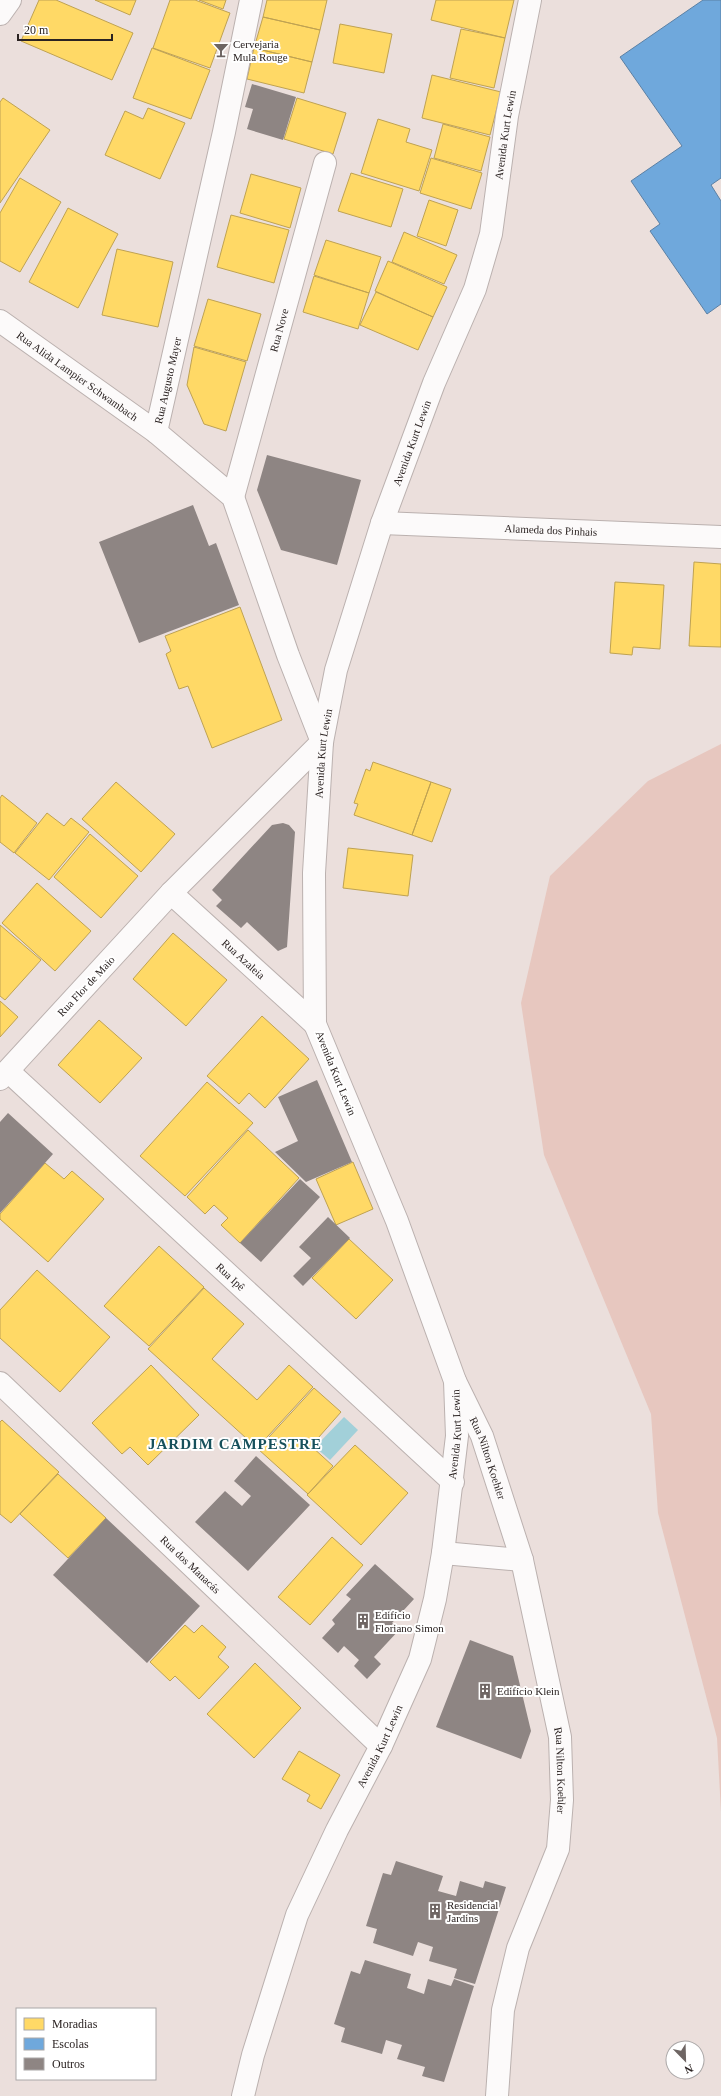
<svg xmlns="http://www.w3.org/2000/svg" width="721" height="2096" font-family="'Times New Roman',serif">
<rect width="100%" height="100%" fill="#ebdfdc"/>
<path fill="#e7c7bf" d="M721 744V1812L717 1738 658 1513 651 1414 544 1155 521 1003 550 876 648 781Z"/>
<path fill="#a2d0d9" d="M344 1417 358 1430 330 1460 315 1447Z"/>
<path fill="#ffd966" stroke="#bfa252" d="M39 0H56L133 33 112 80 21 41Z
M95 0H136L130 15Z
M170 0H195L230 13 210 68 153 48Z
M199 0H226L223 9Z
M267 0H327L320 30 263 17Z
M436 0H514L505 38 431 20Z
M263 17 320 30 312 62 254 48Z
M340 24 392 34 384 73 333 63Z
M461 29 505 38 494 88 450 78Z
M152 48 210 70 191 119 133 98Z
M254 48 312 62 304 93 247 79Z
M432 75 501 92 490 135 422 118Z
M3 98 50 130 0 203V102Z
M297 98 346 113 333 154 284 139Z
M148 108 185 123 160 179 105 155 125 111 143 119Z
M378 119 410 129 406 142 432 150 419 191 361 173Z
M443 124 490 137 481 171 434 158Z
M431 158 482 173 471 209 420 193Z
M351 173 403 189 391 227 338 211Z
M251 174 301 188 290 228 240 213Z
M20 178 61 202 20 272 0 261V213Z
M429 200 458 210 446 246 417 236Z
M68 208 118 234 78 308 29 282Z
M231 215 289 230 274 283 217 267Z
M404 232 457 255 444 284 392 262Z
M326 240 381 257 369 293 314 275Z
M117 249 173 262 158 327 102 315Z
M388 261 447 287 433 317 375 291Z
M314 276 369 293 358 329 303 312Z
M376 292 433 317 418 350 360 325Z
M208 299 261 314 247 361 194 346Z
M194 347 246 362 226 431 204 424 187 385Z
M694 562 721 564V647L689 646Z
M615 582 664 585 660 649 633 647 632 655 610 653Z
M240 607 282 720 212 748 188 686 179 689 166 654 171 651 165 636Z
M373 762 431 782 412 835 354 815 358 804 354 803 366 769 370 771Z
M116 782 175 834 141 872 82 819Z
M431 782 451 789 432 842 412 835Z
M2 795 37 823 14 853 0 842V798Z
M47 813 64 826 71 818 89 832 49 880 15 853Z
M90 834 138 876 101 918 54 877Z
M348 848 413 855 408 896 343 888Z
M37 883 91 931 55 971 2 923Z
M0 925 41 960 5 1000 0 996Z
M173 933 227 980 186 1026 133 979Z
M0 1001 18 1017 0 1037Z
M262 1016 309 1059 265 1108 249 1093 239 1104 207 1076Z
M99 1020 142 1058 100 1103 58 1065Z
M207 1082 253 1123 185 1196 140 1156Z
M248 1130 299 1178 240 1243 221 1225 228 1218 214 1205 205 1214 187 1197Z
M353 1162 373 1209 336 1225 316 1179Z
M45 1163 64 1179 72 1171 104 1199 48 1262 0 1219V1214Z
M349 1239 393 1280 356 1319 312 1278Z
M159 1246 204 1287 149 1346 104 1306Z
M37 1270 110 1337 60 1392 0 1338V1310Z
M204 1288 244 1324 212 1359 257 1400 289 1365 313 1387 257 1448 148 1349Z
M151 1365 199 1415 148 1465 130 1447 122 1454 92 1423Z
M314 1388 341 1412 311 1446 333 1466 308 1494 258 1449Z
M2 1420 59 1472 11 1523 0 1514V1422Z
M355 1445 408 1493 361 1545 307 1495Z
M58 1474 106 1518 68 1558 20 1514Z
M332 1537 363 1565 310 1625 278 1597Z
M185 1625 194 1633 202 1625 226 1647 218 1657 229 1667 199 1699 175 1676 170 1681 150 1662Z
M255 1663 301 1708 254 1758 207 1714Z
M299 1751 340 1775 321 1809 307 1801 310 1795 282 1779Z"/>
<path fill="#6fa8dc" stroke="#5b80a4" d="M703 0H721V178L711 185 721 201V304L707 314 650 231 660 224 631 181 682 146 620 57Z"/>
<path fill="#8e8583" d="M252 84 296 97 283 140 247 129 253 109 245 107Z
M267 455 361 480 337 565 281 550 257 490Z
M193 505 209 546 216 543 239 605 139 643 99 542Z
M283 823 289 825 295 832 287 947 278 951 247 922 241 928 216 906 222 900 212 890 272 825Z
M317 1080 352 1162 306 1182 275 1152 298 1141 278 1097Z
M8 1113 53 1154 0 1213V1122Z
M300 1179 320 1197 261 1262 240 1243Z
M328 1217 350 1238 303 1286 293 1276 311 1258 299 1247Z
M256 1456 310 1505 248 1571 195 1522 225 1491 242 1506 251 1496 234 1481Z
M106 1518 200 1606 147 1663 53 1575Z
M375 1564 414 1599 392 1623 400 1629 374 1657 381 1664 367 1679 354 1666 359 1660 344 1646 338 1653 322 1638 335 1624 332 1620 351 1599 346 1595Z
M470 1640 513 1656 531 1731 521 1759 436 1727Z
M396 1861 443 1876 438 1891 456 1896 460 1881 483 1888 485 1881 506 1887 475 1984 454 1978 457 1969 429 1961 433 1947 418 1942 413 1956 373 1943 377 1929 366 1926 383 1873 391 1875Z
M365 1960 411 1974 407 1988 424 1994 428 1979 451 1986 454 1979 474 1986 444 2082 422 2076 425 2067 397 2059 402 2045 386 2040 382 2054 341 2042 345 2028 334 2024 351 1971 360 1974Z"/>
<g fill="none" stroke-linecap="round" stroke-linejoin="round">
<defs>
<g id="minor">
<path d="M0 14 10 0"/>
<path id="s1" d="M0 321 156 432 233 497 288 655 322 742 171 893 0 1079"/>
<path id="s2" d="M156 432 224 132 251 0"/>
<path id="s3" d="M233 497 325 163"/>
<path id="s4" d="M382 523 721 537"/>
<path id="s5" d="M171 893 315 1024"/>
<path id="s6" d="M8 1071 453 1482"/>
<path id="s7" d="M455 1381 482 1436 522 1560 560 1737 562 1800 558 1849 518 1948 503 2010 497 2096"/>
<path id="s8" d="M0 1383 381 1746"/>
<path d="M443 1553 522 1560"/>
</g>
<g id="major">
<path id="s9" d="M243 2096 253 2055 297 1915 337 1830 381 1746 420 1659 435 1599 443 1553 457 1436 455 1381 397 1221 315 1024 314 873 322 742 336 670 382 523 434 383 475 289 491 234 507 116 530 0"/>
</g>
</defs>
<use href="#minor" stroke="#bbb1af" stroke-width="24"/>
<use href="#major" stroke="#bbb1af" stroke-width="24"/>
<use href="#minor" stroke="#fcfafa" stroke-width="22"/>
<use href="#major" stroke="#fcfafa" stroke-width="22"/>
</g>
<defs>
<symbol id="bar-bare" viewBox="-9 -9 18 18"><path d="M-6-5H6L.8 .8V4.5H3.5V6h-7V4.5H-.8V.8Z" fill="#6e6563" stroke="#fff" stroke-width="2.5" paint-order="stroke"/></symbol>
<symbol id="building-bare" viewBox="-9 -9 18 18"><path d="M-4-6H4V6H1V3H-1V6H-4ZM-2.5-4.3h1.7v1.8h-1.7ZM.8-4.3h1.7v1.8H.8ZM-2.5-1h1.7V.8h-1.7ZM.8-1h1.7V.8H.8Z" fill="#6e6563" stroke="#fff" stroke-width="2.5" paint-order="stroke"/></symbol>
</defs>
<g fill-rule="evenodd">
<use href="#bar-bare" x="210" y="39" width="22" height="22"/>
<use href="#building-bare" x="352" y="1610" width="22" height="22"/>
<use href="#building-bare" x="474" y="1680" width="22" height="22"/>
<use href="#building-bare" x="424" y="1900" width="22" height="22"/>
</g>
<g text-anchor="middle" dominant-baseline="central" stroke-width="4" stroke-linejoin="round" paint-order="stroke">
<g font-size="11" fill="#2b2322" stroke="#fff" text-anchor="start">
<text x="233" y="44">Cervejaria<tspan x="233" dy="13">Mula Rouge</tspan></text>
<text x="375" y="1615">Edifício<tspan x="375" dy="13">Floriano Simon</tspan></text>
<text x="497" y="1691">Edifício Klein</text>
<text x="447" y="1905">Residencial<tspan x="447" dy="13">Jardins</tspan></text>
</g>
<g font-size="11" fill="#2b2322" stroke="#fff">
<text stroke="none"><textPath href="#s9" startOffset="2057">Avenida Kurt Lewin</textPath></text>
<text stroke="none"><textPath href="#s3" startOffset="173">Rua Nove</textPath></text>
<text stroke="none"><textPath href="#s1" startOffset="95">Rua Alida Lampier Schwambach</textPath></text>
<text stroke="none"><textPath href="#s2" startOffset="53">Rua Augusto Mayer</textPath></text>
<text stroke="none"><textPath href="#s9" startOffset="1733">Avenida Kurt Lewin</textPath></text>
<text stroke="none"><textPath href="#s4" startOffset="169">Alameda dos Pinhais</textPath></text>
<text stroke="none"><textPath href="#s9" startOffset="1409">Avenida Kurt Lewin</textPath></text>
<text stroke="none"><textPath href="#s5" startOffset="98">Rua Azaleia</textPath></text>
<text transform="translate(86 986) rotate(-47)">Rua Flor de Maio</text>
<text transform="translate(336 1073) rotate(68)">Avenida Kurt Lewin</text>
<text stroke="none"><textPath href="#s6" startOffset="303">Rua Ipê</textPath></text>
<text stroke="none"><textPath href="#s9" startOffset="701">Avenida Kurt Lewin</textPath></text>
<text stroke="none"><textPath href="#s7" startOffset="84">Rua Nilton Koehler</textPath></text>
<text stroke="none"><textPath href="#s8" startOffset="263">Rua dos Manacás</textPath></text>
<text stroke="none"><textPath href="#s9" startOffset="377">Avenida Kurt Lewin</textPath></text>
<text stroke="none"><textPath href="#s7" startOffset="406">Rua Nilton Koehler</textPath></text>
</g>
<g font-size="15" font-weight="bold" letter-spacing="1" fill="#17505b" stroke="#fff">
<text x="235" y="1444">JARDIM CAMPESTRE</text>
</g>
</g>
<rect x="16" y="2008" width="140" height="72" fill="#ffffff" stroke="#aaa7a7"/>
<rect x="24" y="2018" width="20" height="12" fill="#ffd966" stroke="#aaa7a7"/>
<text x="52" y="2028" font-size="12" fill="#2b2322">Moradias</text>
<rect x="24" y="2038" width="20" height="12" fill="#6fa8dc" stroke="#aaa7a7"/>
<text x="52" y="2048" font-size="12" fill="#2b2322">Escolas</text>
<rect x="24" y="2058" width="20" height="12" fill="#8e8583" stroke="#aaa7a7"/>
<text x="52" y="2068" font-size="12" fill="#2b2322">Outros</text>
<g transform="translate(685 2060) rotate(157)"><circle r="19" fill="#ffffff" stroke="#aaa7a7"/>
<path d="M0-3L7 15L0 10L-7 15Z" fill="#6e6563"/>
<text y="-6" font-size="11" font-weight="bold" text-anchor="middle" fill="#2b2322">N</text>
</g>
<path d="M18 34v6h94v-6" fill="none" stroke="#2b2322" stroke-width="2"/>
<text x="24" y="34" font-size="12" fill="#2b2322" stroke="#ffffff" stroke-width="3" paint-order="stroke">20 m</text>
</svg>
